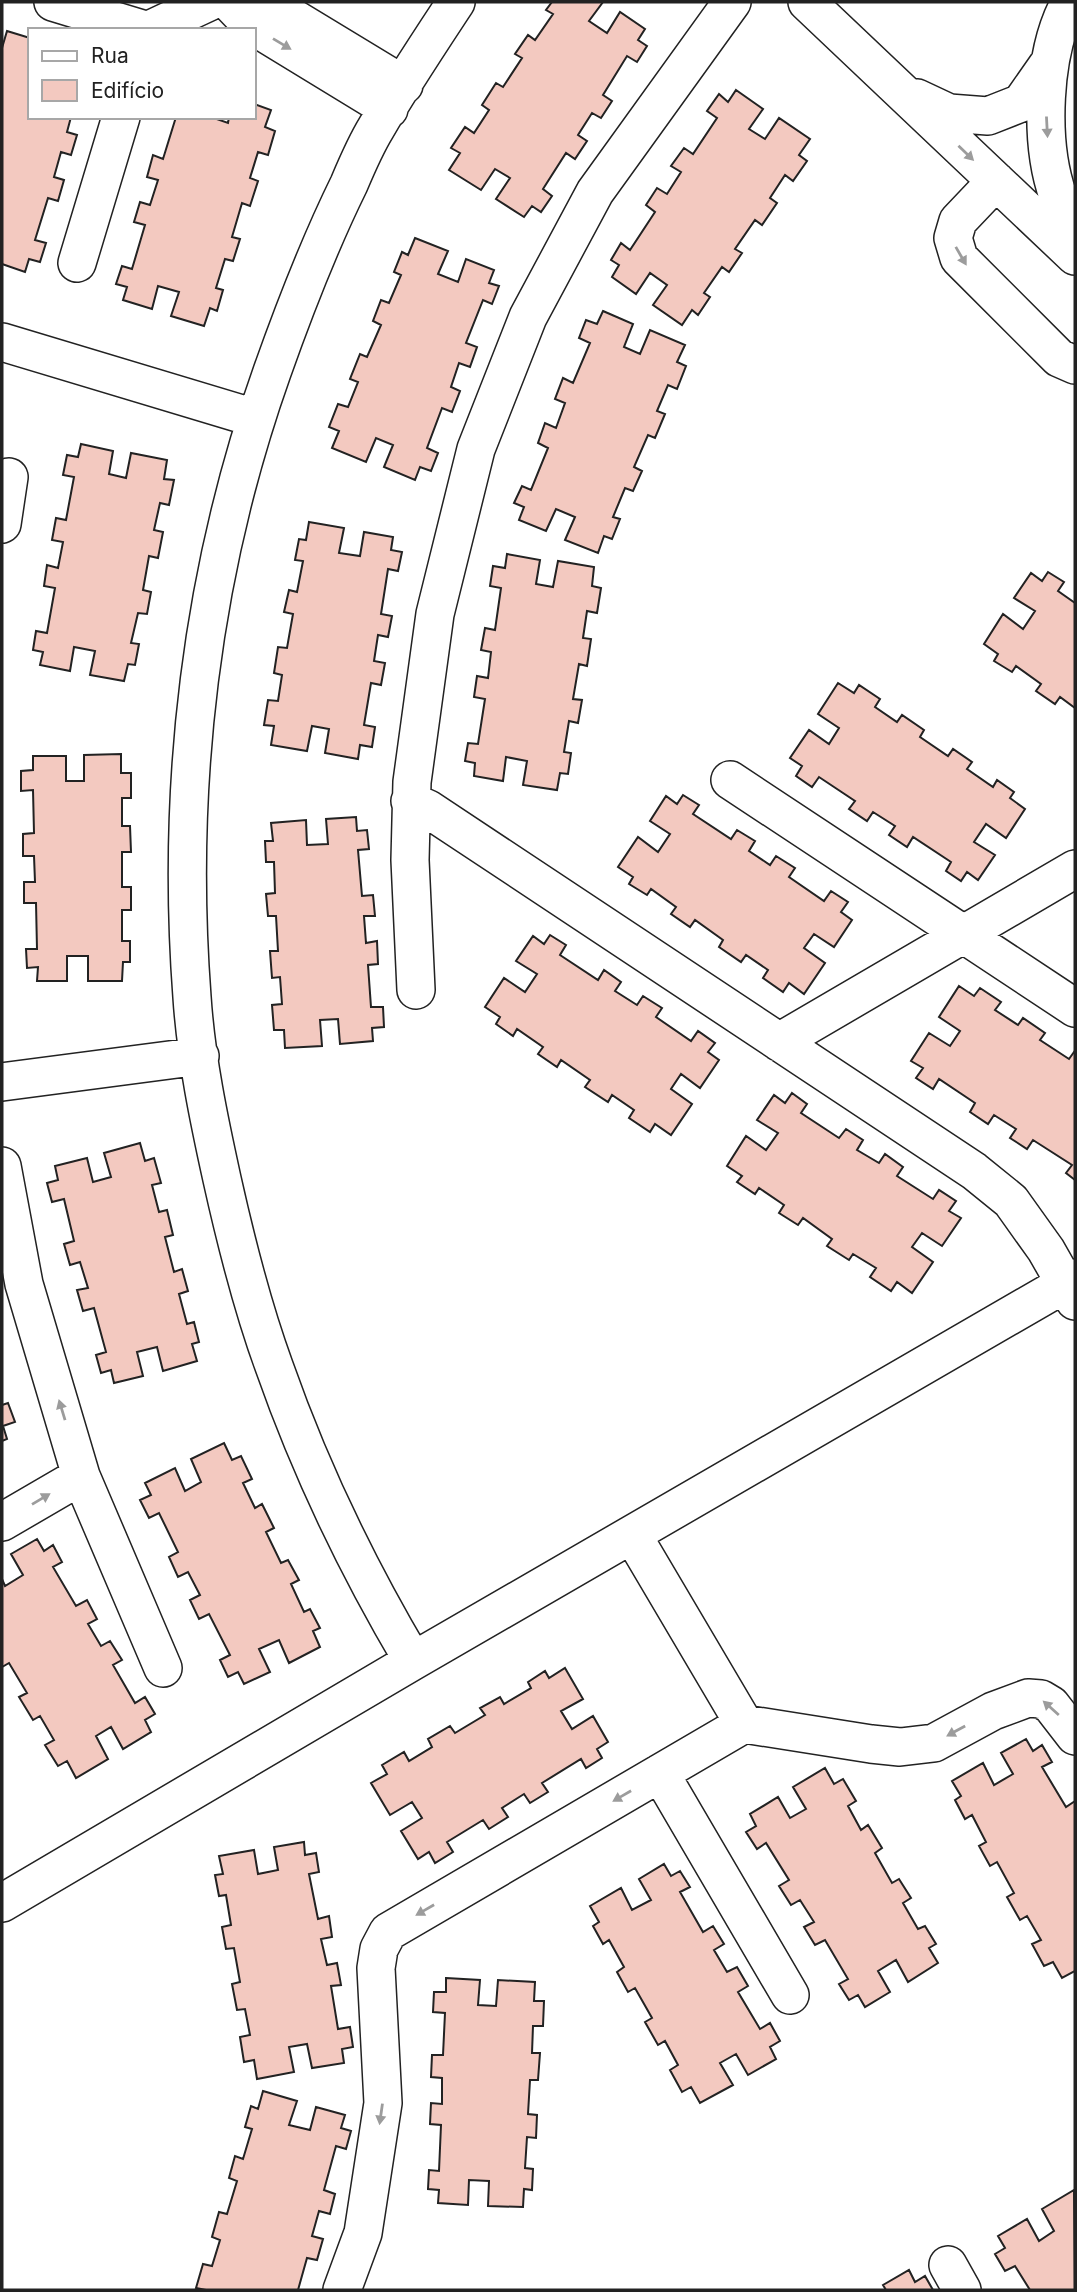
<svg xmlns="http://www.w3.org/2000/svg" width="1077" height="2292" font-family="Inter,sans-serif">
<rect width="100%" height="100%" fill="#fff"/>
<path fill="#f3c9c0" stroke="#222" stroke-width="2" d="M552 2H603L589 21 607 33 620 12 645 29 638 40 647 46 637 62 627 56 603 95 612 101 601 118 592 113 578 135 587 141 575 159 566 153 543 189 552 196 541 212 532 206 524 217 496 199 510 178 495 169 481 190 449 170 460 153 451 148 465 127 474 133 489 110 482 105 496 83 503 87 522 58 515 54 528 35 535 40 553 14 546 10Z
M7 31 30 38V117H71L67 132 77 135 71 155 61 152 54 177 64 180 58 201 48 198 35 240 46 243 40 262 29 259 25 272 2 264V48Z
M736 90 763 109 749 129 765 139 779 118 810 139 799 155 807 161 793 181 785 175 770 198 777 203 762 225 755 220 735 249 742 253 729 272 722 267 704 293 710 297 698 315 692 310 682 325 653 305 667 285 650 273 636 294 612 277 619 265 611 260 621 243 630 250 655 212 646 205 657 188 667 194 681 172 671 166 684 148 693 154 717 118 707 111 719 94 728 102Z
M254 104 271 110 265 127 275 131 268 155 258 152 250 178 258 181 250 206 242 203 232 237 240 239 233 261 225 259 216 288 223 290 217 311 210 308 204 326 171 316 179 292 158 286 152 309 123 300 127 287 116 284 122 266 132 269 145 225 134 222 140 202 150 205 158 180 147 177 153 155 163 159 176 117H211L228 123 229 117H254Z
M415 238 448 251 438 274 458 282 466 259 494 270 489 283 499 286 492 304 483 300 466 343 477 347 470 367 459 363 451 387 460 391 452 412 442 408 427 448 438 453 431 471 420 467 415 480 384 467 393 445 376 438 366 462 332 448 339 431 329 427 338 404 348 407 358 382 350 379 360 354 367 357 381 325 373 321 381 300 389 303 401 275 394 272 402 252 408 255Z
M603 311 633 324 624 347 640 354 650 330 685 345 677 362 686 366 677 389 668 385 657 411 665 414 655 438 648 435 634 467 642 471 633 491 625 488 613 517 620 519 612 539 604 536 598 553 565 540 575 517 556 509 546 531 519 520 524 507 514 503 522 486 531 490 548 448 538 443 545 423 556 428 565 403 555 399 563 378 573 383 590 343 579 338 586 320 597 324Z
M81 444 113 451 109 474 126 478 131 453 167 460 164 479 174 480 169 505 160 503 154 530 163 532 158 558 149 556 143 590 151 592 147 614 138 613 131 643 139 644 135 665 128 664 124 681 90 675 95 651 74 647 70 671 40 665 43 652 33 650 36 631 47 633 55 588 44 586 47 565 58 568 63 542 52 540 56 518 66 520 74 477 63 475 67 455 78 457Z
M309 522 344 528 339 553 360 556 364 532 393 537 391 550 402 552 398 571 388 569 381 614 392 616 388 637 378 635 374 661 385 663 381 685 371 683 364 725 375 727 372 747 360 745 358 759 325 753 329 729 312 726 307 751 271 745 274 726 264 725 268 700 278 701 282 675 274 673 278 647 287 648 293 614 284 612 289 590 297 592 303 561 295 560 299 539 306 540Z
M507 554 540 560 536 584 553 587 558 561 594 567 592 586 601 588 597 613 587 611 583 638 591 639 587 666 579 664 573 699 582 700 578 723 569 721 564 752 571 753 568 774 560 773 557 790 523 785 527 761 506 757 503 781 474 776 475 763 465 761 468 743 478 744 485 699 474 697 477 676 488 678 491 652 481 650 485 628 495 630 501 588 490 586 493 566 505 568Z
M1048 572 1064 582 1058 591 1075 603V708L1060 697 1055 704 1036 691 1041 684 1016 666 1012 672 994 661 998 654 984 644 1003 614 1023 629 1035 611 1014 598 1031 573 1042 581Z
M838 683 854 693 859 685 880 699 875 707 897 722 902 715 924 730 920 737 948 756 953 749 972 762 967 769 993 787 997 780 1014 792 1010 798 1025 809 1006 838 986 824 974 842 995 855 978 880 967 872 961 881 946 871 951 862 913 837 907 847 889 835 895 826 873 812 867 821 849 809 855 801 819 777 812 787 796 776 802 766 790 758 809 730 829 744 839 728 818 714Z
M121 754V773H131V798H122V826H130L131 852H122V887H131V910H122V941H130V962H123L122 981H88V956H67V981H37L38 967 27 968 26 949H37L36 903H24V882H35L34 856H23V834L34 833 33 790 21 791V771L33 770V756H66V781H84V755Z
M683 795 699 805 693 814 731 839 737 830 755 841 749 851 770 865 776 856 795 868 789 877 824 901 831 891 848 902 841 912 852 920 834 947 814 934 804 948 825 963 804 994 789 983 783 992 763 978 768 970 746 955 741 962 719 947 723 940 695 920 690 927 671 914 676 907 651 889 647 895 629 884 633 877 618 867 638 837 658 852 670 834 650 821 666 796 677 804Z
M356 817 357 831 367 830 369 849 358 850 362 896 373 895 375 916H364L366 943 377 941 378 964 368 965 371 1007H383L384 1027 372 1028 373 1041 340 1044 338 1019 320 1020 322 1046 285 1048 284 1030H274L272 1005 282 1004 280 977 272 978 270 951H278L276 916H268L266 894 275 893 274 862H266L265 841H273L271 823 306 820 307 845 328 844 326 819Z
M550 935 566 945 560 955 598 980 604 970 621 982 615 991 637 1005 643 996 662 1008 656 1017 691 1041 698 1031 715 1043 708 1052 719 1060 700 1088 681 1074 671 1089 692 1104 671 1135 655 1124 650 1132 629 1118 634 1110 612 1095 608 1102 585 1087 590 1080 561 1060 557 1067 538 1054 543 1047 517 1029 513 1036 496 1024 500 1017 485 1007 504 978 525 992 537 974 516 961 533 936 544 944Z
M959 986 974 996 980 988 1001 1002 995 1010 1018 1025 1023 1018 1045 1033 1040 1040 1069 1059 1074 1052 1075 1053V1180L1066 1173 1072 1165 1033 1140 1027 1149 1010 1138 1016 1129 994 1115 988 1124 970 1112 975 1103 939 1079 933 1089 916 1078 923 1068 911 1061 929 1033 950 1046 960 1031 939 1017Z
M792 1093 807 1104 801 1113 839 1138 846 1129 863 1140 857 1150 879 1163 885 1154 903 1167 897 1176 933 1199 939 1190 956 1201 949 1211 961 1218 942 1246 922 1233 912 1247 933 1262 912 1293 897 1282 891 1291 870 1277 876 1268 853 1254 849 1260 827 1246 832 1239 803 1218 798 1225 779 1213 784 1205 759 1188 755 1194 737 1182 742 1176 727 1166 746 1136 766 1150 778 1133 757 1120 774 1095 785 1103Z
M140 1143 145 1161 154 1158 161 1183 152 1185 159 1212 167 1210 173 1235 165 1237 174 1272 182 1269 188 1291 179 1294 187 1324 194 1322 199 1342 192 1344 197 1361 163 1371 157 1347 137 1352 143 1376 114 1383 111 1370 101 1373 96 1355 106 1352 94 1308 83 1311 77 1290 88 1288 80 1262 70 1265 64 1244 74 1241 64 1199 52 1202 47 1183 58 1180 55 1166 87 1158 93 1182 111 1177 104 1153Z
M8 1403 15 1422 3 1426 7 1439 2 1441V1405Z
M224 1443 232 1460 241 1456 252 1479 243 1483 255 1508 262 1504 274 1528 266 1532 281 1563 288 1560 299 1580 291 1584 304 1612 310 1609 320 1628 313 1631 320 1647 289 1663 279 1640 259 1649 270 1672 244 1684 238 1672 228 1677 220 1660 230 1655 209 1614 199 1619 190 1600 200 1595 188 1572 178 1577 169 1557 178 1552 159 1513 149 1518 140 1500 151 1495 145 1483 175 1468 185 1491 201 1482 191 1459Z
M37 1539 44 1551 53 1545 62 1562 53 1567 76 1606 87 1600 97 1619 88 1624 101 1646 110 1641 122 1660 113 1665 135 1703 145 1697 155 1714 145 1720 151 1732 123 1749 111 1727 96 1736 108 1759 76 1778 67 1761 58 1766 45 1745 54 1740 40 1716 33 1720 19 1697 27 1693 9 1663 2 1667V1579L5 1586 23 1575 11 1554Z
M565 1668 583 1699 561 1711 572 1729 593 1716 608 1742 597 1749 602 1758 586 1768 581 1759 542 1783 548 1792 530 1803 524 1794 502 1808 508 1817 489 1829 483 1820 447 1842 453 1852 435 1863 429 1852 418 1859 401 1831 422 1818 412 1802 390 1815 371 1783 387 1774 382 1765 404 1752 409 1761 432 1747 428 1739 450 1726 455 1733 485 1715 480 1708 500 1697 504 1704 531 1688 528 1682 545 1671 549 1678Z
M1026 1739 1033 1751 1042 1745 1052 1762 1042 1767 1066 1807 1075 1801V1971L1062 1978 1053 1962 1044 1966 1032 1944 1041 1940 1027 1916 1020 1920 1007 1897 1014 1893 997 1862 990 1866 979 1846 986 1842 972 1815 965 1819 955 1800 961 1796 952 1781 983 1763 994 1785 1013 1774 1001 1753Z
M825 1768 834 1784 843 1779 856 1801 848 1806 861 1830 868 1825 882 1848 875 1853 892 1883 899 1879 911 1898 903 1903 918 1929 925 1926 936 1944 929 1948 938 1963 908 1982 896 1960 878 1971 890 1992 865 2007 858 1995 849 2000 839 1984 848 1979 825 1940 815 1945 804 1927 814 1922 800 1900 791 1905 779 1886 789 1880 766 1843 757 1849 746 1832 756 1826 750 1814 778 1797 790 1818 806 1809 793 1787Z
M304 1842 305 1855 316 1853 319 1872 309 1874 318 1919 329 1916 332 1937 321 1939 327 1965 337 1963 341 1985 331 1986 338 2029 350 2027 353 2047 342 2049 344 2063 312 2068 307 2044 289 2047 294 2072 257 2079 254 2060 244 2062 240 2037 250 2035 245 2009 237 2010 232 1984 240 1982 234 1948 226 1949 222 1927 231 1925 226 1895 219 1896 215 1875 223 1874 219 1856 254 1850 258 1874 278 1870 274 1847Z
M664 1864 671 1876 680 1871 690 1887 680 1892 703 1932 713 1926 724 1944 714 1950 727 1972 737 1967 748 1986 738 1992 760 2029 770 2023 780 2041 770 2047 776 2059 748 2075 736 2054 720 2063 733 2085 700 2103 691 2087 682 2092 670 2070 678 2065 665 2041 658 2045 645 2022 652 2018 635 1988 628 1992 617 1972 624 1967 609 1940 603 1944 593 1926 599 1922 590 1906 621 1888 632 1910 651 1900 639 1879Z
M446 1978 480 1980 478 2005 496 2006 498 1980 535 1982 534 2001H544L543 2026H533L532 2053H540L538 2080H530L528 2114 537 2115 536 2138 527 2137 525 2168 533 2169 532 2190 524 2189 523 2207 488 2206 489 2181 469 2180 468 2205 438 2203 439 2190 428 2189 429 2170 439 2171 441 2125 430 2124 431 2103 442 2104V2078L431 2077 432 2055H443L445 2013 433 2012 434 1992H446Z
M263 2091 297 2101 289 2125 310 2130 316 2107 345 2115 341 2128 351 2131 346 2149 336 2146 324 2190 335 2194 330 2214 319 2211 312 2236 323 2239 317 2260 307 2258 298 2290H206L196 2288 203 2264 212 2266 220 2240 212 2237 219 2212 227 2214 237 2181 229 2178 235 2156 243 2159 252 2129 245 2127 251 2106 258 2109Z
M1074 2190 1075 2290H1030L1015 2266 1005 2271 995 2254 1005 2248 998 2236 1027 2219 1039 2241 1054 2231 1042 2209Z
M909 2270 915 2282 925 2276 933 2290H886L883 2285Z"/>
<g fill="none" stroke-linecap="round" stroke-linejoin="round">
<defs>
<path id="minor" d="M53 2 145 30
M229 2 250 24 389 109
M267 2 404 85
M807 2 1075 256
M1070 2C1042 52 1039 142 1058 196 1063 209 1070 222 1075 236
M149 30 209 2
M917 98 949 113 988 116 1021 103 1049 63
M996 181 958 221 953 238 959 258 1059 358 1075 365
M77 263 121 117
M2 342 255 418
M2 524 9 477
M730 780 1075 1008
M410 801 428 809 974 1171 1011 1201 1046 1250 1075 1301
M416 990 410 860 412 782 435 614 476 449 528 317 595 192 732 2
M779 1042 1075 869
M2 1082 200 1056
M2 1166 24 1284 81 1476 163 1668
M2 1522 81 1476
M633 1536 744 1724
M413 1661C359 1570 309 1466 274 1366 252 1306 236 1242 222 1179 209 1120 196 1058 192 997 176 785 201 572 272 372 295 307 319 245 349 184 357 165 365 146 376 128 401 85 429 43 456 2
M660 1773 790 1995
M2 1903 413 1661 1075 1278
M948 2265 962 2290
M342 2290 363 2233 383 2103 376 1968 379 1949 388 1932 744 1724 871 1744 900 1747 934 1743 993 1711 1028 1698 1041 1699 1051 1705 1075 1736"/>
</defs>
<use href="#minor" stroke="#222" stroke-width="40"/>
<use href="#minor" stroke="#fff" stroke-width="37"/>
</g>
<defs><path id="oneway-solid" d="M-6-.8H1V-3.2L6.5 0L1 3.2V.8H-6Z" transform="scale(1.75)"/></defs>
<g fill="#9c9c9c">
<use href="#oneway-solid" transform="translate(282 44) rotate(31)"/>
<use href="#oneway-solid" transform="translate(1047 127) rotate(87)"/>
<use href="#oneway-solid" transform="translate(966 153) rotate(44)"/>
<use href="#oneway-solid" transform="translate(961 256) rotate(60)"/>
<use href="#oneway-solid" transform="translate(62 1410) rotate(-107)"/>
<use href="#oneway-solid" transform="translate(41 1499) rotate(-31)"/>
<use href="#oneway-solid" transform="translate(1051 1708) rotate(-138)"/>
<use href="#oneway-solid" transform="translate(956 1731) rotate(151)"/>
<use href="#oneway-solid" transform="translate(622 1796) rotate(150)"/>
<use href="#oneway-solid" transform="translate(425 1910) rotate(150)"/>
<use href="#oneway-solid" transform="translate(381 2114) rotate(98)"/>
</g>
<rect width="1077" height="2292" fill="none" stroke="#222222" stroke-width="7"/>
<rect x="28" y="28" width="228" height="91" fill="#ffffff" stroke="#a7a7a7" stroke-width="2"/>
<rect x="42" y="51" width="35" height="10" fill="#ffffff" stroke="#a7a7a7" stroke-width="2"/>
<text x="91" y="63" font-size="21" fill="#222222">Rua</text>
<rect x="42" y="80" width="35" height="21" fill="#f3c9c0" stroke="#a7a7a7" stroke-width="2"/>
<text x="91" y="98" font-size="21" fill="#222222">Edifício</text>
</svg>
